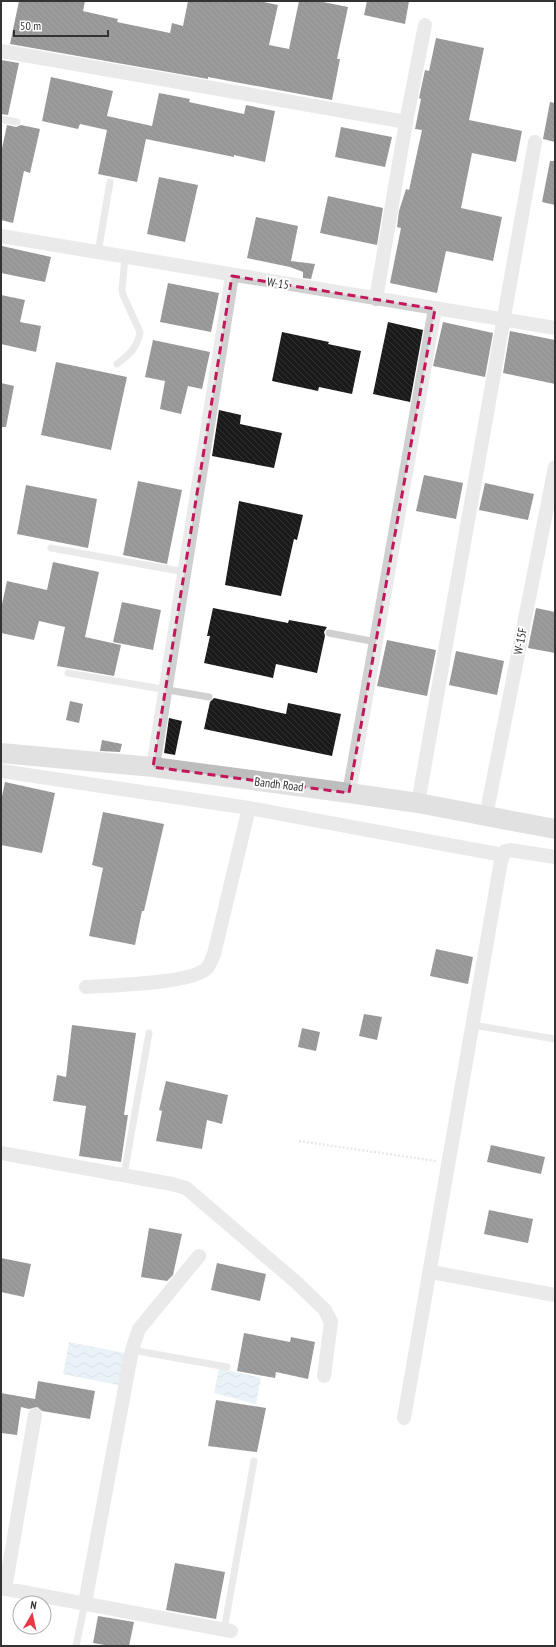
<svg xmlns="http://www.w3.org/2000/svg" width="556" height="1647" font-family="'PT Sans Narrow',sans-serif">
<defs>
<pattern id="water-waves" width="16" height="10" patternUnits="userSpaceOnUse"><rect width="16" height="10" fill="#cfe2ee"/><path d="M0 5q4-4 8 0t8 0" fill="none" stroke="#b2c2cd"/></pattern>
<pattern id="building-back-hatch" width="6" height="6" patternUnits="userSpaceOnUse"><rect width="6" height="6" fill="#1a1a1a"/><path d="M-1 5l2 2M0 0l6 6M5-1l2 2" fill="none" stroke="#333"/></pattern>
</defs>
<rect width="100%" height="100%" fill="#fff"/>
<path fill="url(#water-waves)" d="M69 1342 125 1353 122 1386 63 1374Z
M219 1368 261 1378 256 1404 214 1393Z"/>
<path fill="url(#building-back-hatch)" d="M19 1H85L83 11 118 19 117 22 170 33 172 23 183 26 188 1H259L278 5 269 45 289 49 299 1H318L348 7 337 59H340L332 100 208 77V79L10 44Z
M367 1H409L405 24 364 15Z
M436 38 484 48 469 120 522 131 516 162 472 153 461 208 502 217 493 261 446 251 437 293 390 283 401 228 397 227 399 211 406 189 409 190 422 130 415 129 421 99 419 98 425 70 429 71Z
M1 60 19 63 8 115 1 114Z
M51 77 113 91 107 116 152 126 159 93 190 99 189 102 244 114 246 105 275 111 265 162 234 155V157L146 139 137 182 98 174 107 130 80 124 78 129 42 121Z
M550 102 555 103V142L543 139Z
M7 125 16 127 21 125 40 129 30 173 24 171 13 223 1 220V153Z
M341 127 392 137 385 167 335 157Z
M550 161H555V205L542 202Z
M159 177 198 185 185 242 147 234Z
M328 196 383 208 377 245 320 233Z
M256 217 298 226 291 261 315 264 311 279 303 278V272L290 267 247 258Z
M2 246 51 257 45 282 1 273Z
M168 283 219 293 211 332 160 322Z
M1 295 25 300 20 322 41 326 36 352 1 344Z
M388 322 423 330 410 402 373 394Z
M443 322 493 333 485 377 433 366Z
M510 331 555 340V384L503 373Z
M282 332 329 342 328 344 361 351 352 394 319 387 318 391 272 381Z
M153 340 210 352 202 389 188 386 181 414 160 409 165 381 145 377Z
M56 362 127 377 111 450 41 435Z
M1 383 14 386 6 427H1Z
M219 410 241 415 240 424 282 433 274 468 212 456Z
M424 475 463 483 456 519 416 511Z
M138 481 182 490 167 564 123 555Z
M485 483 534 494 528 520 479 510Z
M26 485 97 499 88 548 17 534Z
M239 501 303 515 297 540 294 539 281 596 225 585Z
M53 562 99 572 85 637 121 645 114 676 57 666 65 627 39 621 34 640 1 633V609L7 581 47 590Z
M122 602 161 610 153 650 113 642Z
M213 608 288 623 289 620 327 627 324 632 325 636 317 673 276 664 273 678 204 663 210 636H207Z
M536 608 555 612V653L528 648Z
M387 640 436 650 427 696 377 686Z
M456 651 504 661 497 695 449 685Z
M214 698 286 714 288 703 341 714 332 756 204 729 210 702Z
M70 701 83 704 79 723 66 720Z
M169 718 182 721 175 755 164 753Z
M102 740 122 744 120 752 100 751Z
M5 782 55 793 42 853 1 845V801Z
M103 812 164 824 144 911H142L135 945 89 936 103 868 92 865Z
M436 949 473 957 468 984 430 976Z
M364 1014 382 1017 377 1040 359 1036Z
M72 1025 136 1033 124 1115H128L121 1162 79 1156 86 1106 53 1101 57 1075 66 1077Z
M302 1028 320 1032 316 1051 298 1047Z
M166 1081 228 1095 222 1124 207 1120 202 1149 156 1141 162 1111 159 1110Z
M491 1145 545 1157 541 1174 487 1162Z
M489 1210 533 1219 528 1243 484 1234Z
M149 1228 182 1234 173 1275 167 1281 141 1277Z
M1 1258 31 1264 24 1297 1 1292Z
M217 1263 266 1274 260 1301 211 1290Z
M244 1333 290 1342 291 1337 315 1342 308 1379 276 1372 275 1378 237 1371Z
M38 1381 95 1391 90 1419 42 1411 37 1407 29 1409 21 1407 17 1435 1 1433V1393L35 1399Z
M216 1400 266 1408 257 1452 208 1446Z
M175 1563 225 1572 216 1619 166 1610Z
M98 1616 134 1622 129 1646H111L93 1643Z"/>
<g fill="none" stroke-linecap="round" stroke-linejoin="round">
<path stroke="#cdcdcd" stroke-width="2.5" stroke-dasharray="2 2" stroke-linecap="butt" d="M299 1141 436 1161"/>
<path stroke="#d0d0d0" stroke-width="7" d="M1 119 17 122
M98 253 110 182
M117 364C130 354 137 348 140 332L123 295 122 289 125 258
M51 548 185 572
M329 633 376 642
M68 673 209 697
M473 1025 555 1039
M124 1175 149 1033
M132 1350 227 1367
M224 1630 254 1461
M76 1646 85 1603"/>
<path stroke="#d0d0d0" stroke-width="14" d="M1 51 406 122
M1 236 555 328
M376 299 406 122 425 25
M153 767 232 276
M1 771 249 808 503 855
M349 793 435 309
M418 803 535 142
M486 816 555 467
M86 987C110 985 192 984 207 968 210 965 212 958 214 954L249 808
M1 1153 172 1184 186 1188 297 1283 325 1310 331 1322 324 1376
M431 1272 555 1295
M404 1418 501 861 505 851 510 850 555 857
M1 1588 231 1631
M5 1589 35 1415
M85 1603 132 1350 139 1329 199 1256"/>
<path stroke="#bdbdbd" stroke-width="20" d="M1 753 153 767 349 793 418 803 555 829"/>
</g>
<path d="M0 0H556V1647H0ZM232 276 435 309 349 793 153 767Z" fill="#fff" fill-opacity=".55" fill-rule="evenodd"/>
<path fill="none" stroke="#c2185b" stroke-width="3" stroke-dasharray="8 5" stroke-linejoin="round" d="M232 276 435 309 349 793 153 767Z"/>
<g text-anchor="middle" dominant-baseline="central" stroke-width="4" stroke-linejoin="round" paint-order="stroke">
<g font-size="12" fill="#333" stroke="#fff">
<text transform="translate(278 283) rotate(9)">W-15</text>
<text transform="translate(520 641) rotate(-79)">W-15F</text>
<text transform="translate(279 784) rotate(7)">Bandh Road</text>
</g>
</g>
<rect width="556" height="1647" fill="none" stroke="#333333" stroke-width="4"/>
<g transform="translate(32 1615) rotate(9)"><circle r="19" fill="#ffffff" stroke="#adadad"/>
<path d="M0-3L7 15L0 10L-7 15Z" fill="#e63946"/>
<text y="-6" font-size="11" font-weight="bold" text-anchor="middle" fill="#333333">N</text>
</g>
<path d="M14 30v6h94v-6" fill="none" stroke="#333333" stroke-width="2"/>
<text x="20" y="30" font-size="12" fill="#333333" stroke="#ffffff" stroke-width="3" paint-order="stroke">50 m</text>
</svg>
